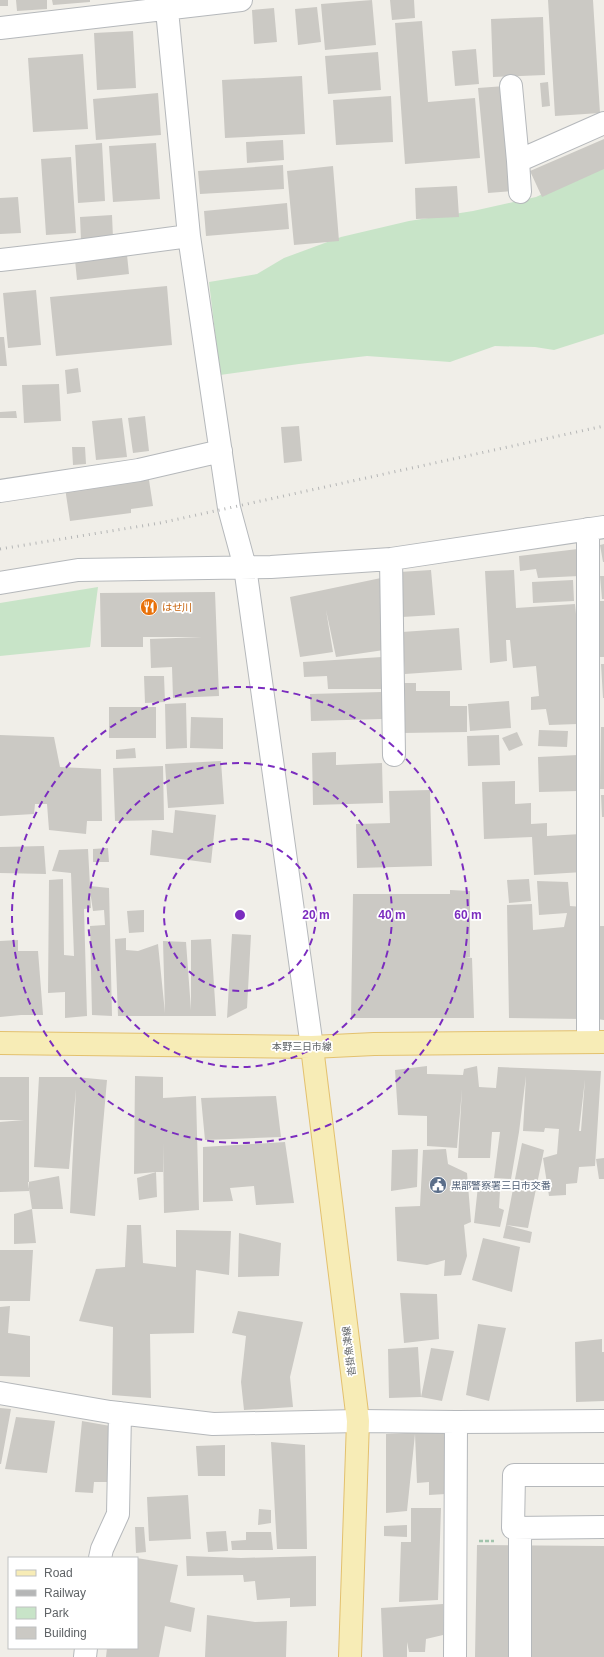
<svg xmlns="http://www.w3.org/2000/svg" width="604" height="1657" font-family="Helvetica,'Noto Sans JP',sans-serif">
<rect width="100%" height="100%" fill="#f0eee8"/>
<path fill="#c8e4c8" d="M604 166V334L554 350 535 347 495 346 450 362 367 356 299 364 220 375 209 282 257 274 284 258 341 237 409 221 473 211 536 197Z
M98 587 90 647 0 656V603Z"/>
<path fill="#cbc9c4" fill-rule="evenodd" d="M0 0H8V6H0Z
M16 0H47V9L17 11Z
M52 0H90V2L53 5Z
M372 0 376 45 325 50 321 4Z
M390 0H414L415 18 392 20Z
M548 0H593L600 113 555 116Z
M317 7 321 42 298 45 295 9Z
M274 8 277 42 254 44 252 10Z
M543 17 545 75 493 77 491 19Z
M422 21 428 102 475 98 480 158 405 164 395 23Z
M133 31 136 88 97 90 94 33Z
M476 49 479 84 455 86 452 51Z
M378 52 381 90 328 94 325 56Z
M83 54 88 129 33 132 28 58Z
M302 76 305 134 225 138 222 80Z
M548 82 550 106 542 107 540 83Z
M505 86 515 191 488 193 478 88Z
M158 93 161 135 96 140 93 99Z
M391 96 393 142 336 145 333 100Z
M604 139V169L542 197 530 171Z
M283 140 284 160 247 163 246 142Z
M102 143 105 201 78 203 75 145Z
M156 143 160 199 113 202 109 146Z
M71 157 76 233 46 235 41 159Z
M283 165 284 189 200 194 198 171Z
M333 166 339 241 294 245 287 171Z
M457 186 459 217 416 219 415 188Z
M18 197 21 233 0 234V198Z
M287 203 289 229 206 236 204 211Z
M112 215 113 238 81 240 80 217Z
M127 255 129 274 77 280 75 260Z
M167 286 172 345 56 356 50 297Z
M36 290 41 345 8 348 3 293Z
M0 337H4L7 366H0Z
M78 368 81 392 67 394 65 370Z
M59 384 61 421 24 423 22 385Z
M16 411 17 418H0V412Z
M145 416 149 451 133 453 128 418Z
M122 418 127 457 96 460 92 421Z
M299 426 302 461 284 463 281 427Z
M72 447H85L86 464 73 465Z
M149 480 153 506 131 509V513L70 521 65 488Z
M604 544V562H603L600 545Z
M578 549 579 576 538 578 536 569 520 571 519 556Z
M431 570 435 615 402 617 399 572Z
M514 570 516 608 575 604 581 664 578 724 549 725 546 709 531 710V697L539 696 536 666 513 668 510 640H506L507 661 490 663 485 571Z
M600 576H604V599H602Z
M381 578 384 650 336 657 326 610 333 652 300 657 290 597Z
M573 580 574 601 533 603 532 582Z
M215 592 219 696 173 698 172 667 151 668 150 639 202 637H143V647H101L100 593Z
M597 601H604V657H599Z
M459 628 462 670 405 674 402 632Z
M382 657 385 689H328L327 676 304 677 303 662Z
M601 664H604V698H603Z
M144 676H164L165 702 145 703Z
M402 683H416V691H450V706H467V732L403 733Z
M382 692V719L311 721 310 694Z
M509 701 511 728 470 731 468 704Z
M186 703 187 748 166 749 165 704Z
M109 707H156V738H109Z
M191 717 223 718V749L190 748Z
M601 727H604V789H600Z
M539 730 568 731 567 747 538 746Z
M517 732 523 745 509 751 502 738Z
M0 735 54 737 60 767 101 769 102 821H87L86 834 49 830 47 804H35L34 814 0 816Z
M499 735 500 765 468 766 467 736Z
M135 748 136 758 116 759V750Z
M336 752V765L382 763 383 803 313 805 312 753Z
M578 755 579 791 539 792 538 757Z
M221 761 224 804 168 808 165 764Z
M163 766 164 820 115 821 113 768Z
M515 781V804L531 803V824L547 823V836L581 834 583 872 534 875 532 837 484 839 482 782Z
M430 790 432 866 357 868 356 824 390 823 389 791Z
M601 795H604V817H602Z
M175 810 216 815 211 863 150 855 152 830 173 833Z
M44 846 46 874 0 873V847Z
M108 848 109 862H93V849Z
M88 849 90 886 109 888 112 1016 92 1015 90 926 105 925 104 910 93 911 90 891 91 908 84 909 87 1016 65 1018V992L48 993 49 880 63 879 64 955 74 956 71 873 52 871 59 850Z
M529 879 531 901 509 903 507 880Z
M537 881 568 882 570 906 583 907V1019L509 1018 507 905 532 904 533 930 564 927 567 913 539 915Z
M450 890 470 891V957H465L472 958 474 1018H351L353 894H450Z
M144 910V932L129 933 127 911Z
M600 926H604V1020L597 1019Z
M232 934 251 935 247 1008 227 1018Z
M126 938V950L138 951 158 944 165 1013 163 941 186 942 191 1010V940L211 939 216 1016H118L115 939Z
M18 940V951H38L43 1015H21L0 1017V941Z
M427 1066V1074L463 1075 464 1069 477 1066 479 1087 496 1088 498 1067 601 1071 595 1166 579 1167 577 1183 566 1184V1195L549 1196 543 1158 557 1154 559 1129 545 1128 544 1132 523 1131 526 1076 519 1132 511 1179 494 1178 500 1132H492L490 1158H458L462 1089 457 1148 427 1146V1116L398 1115 395 1070ZM585 1079 581 1131H579Z
M135 1076 163 1077V1098L196 1096 199 1210 164 1213 163 1143V1172H156L157 1197 139 1200 137 1178 156 1172 134 1174Z
M0 1077H29V1191L0 1192V1122L24 1120H0Z
M39 1077H76L107 1080 95 1216 70 1213 76 1089 69 1169 34 1167Z
M276 1096 281 1137 205 1140 201 1098Z
M285 1142 294 1203 256 1205 254 1186 230 1188 233 1201 203 1202V1147Z
M522 1143 544 1150 528 1228 506 1225Z
M418 1149 417 1187 391 1191 392 1150Z
M446 1149 448 1164 467 1173 471 1222 464 1225 467 1256 461 1275 444 1276 445 1260 427 1265 397 1261 395 1207 420 1206 423 1150Z
M604 1158V1179H599L596 1159Z
M59 1176 63 1209H32L28 1182Z
M478 1186 500 1191 499 1208 504 1210 500 1227 474 1223Z
M32 1209 36 1243 14 1244V1214Z
M127 1225H141L143 1263 176 1267V1230L231 1231 229 1275 196 1270 194 1333 150 1334 151 1398 112 1395 113 1327 79 1321 96 1269 125 1267Z
M506 1225 532 1232 530 1243 503 1238Z
M239 1233 281 1243 279 1276 238 1277Z
M483 1238 520 1247 512 1292 472 1280Z
M0 1250H33L30 1301H0Z
M400 1293 437 1294 439 1339 404 1343Z
M10 1306 8 1333 30 1336V1377L0 1376V1307Z
M238 1311 303 1322 290 1377 293 1407 244 1410 241 1382 246 1336 232 1333Z
M478 1324 506 1328 489 1401 466 1395Z
M602 1339V1352H604V1401L576 1402 575 1342Z
M418 1347 421 1397 389 1398 388 1349Z
M431 1348 454 1351 442 1401 421 1397Z
M0 1408 11 1409 1 1464H0Z
M16 1417 55 1421 47 1473 5 1469Z
M82 1421 116 1427 108 1482H94L93 1493 75 1492Z
M447 1431 446 1494 429 1495V1482L417 1483 415 1434 407 1511 386 1513V1434Z
M271 1442 305 1445 307 1549H277Z
M225 1445V1476H198L196 1446Z
M188 1495 191 1539 149 1541 147 1497Z
M411 1508H441L438 1600 399 1602 401 1542H411Z
M259 1509 271 1510V1523L258 1525Z
M407 1525V1537L384 1536V1526Z
M135 1527H144L146 1552 136 1553Z
M226 1531 228 1551 208 1552 206 1532Z
M246 1532H271L273 1550H232L231 1541 246 1540Z
M477 1545 604 1546V1657H475Z
M186 1556 241 1558 316 1556V1606L290 1607V1598L257 1600 255 1581 244 1582 243 1575 187 1576Z
M137 1558 178 1565 170 1602 195 1608 191 1632 165 1626 159 1657H106L107 1648H137Z
M443 1604V1635L426 1639 425 1652H409L407 1642V1657H383L381 1608Z
M207 1615 255 1622 287 1621 286 1657H205Z"/>
<g fill="none" stroke-linecap="round" stroke-linejoin="round">
<defs>
<path id="minor" d="M166 0 189 236 229 508 245 567 312 1047
M0 28 241 0
M511 86 518 161 604 123
M518 161 520 192
M0 260 70 252 189 236
M0 491 139 470 221 451
M391 559 394 755
M0 583 78 570 271 567 391 559 604 527
M588 1042V529
M0 1393 110 1412 213 1424 358 1421 456 1422 604 1421
M604 1475H514L513 1528 604 1527
M100 1558 102 1549 118 1514 120 1413
M85 1657 86 1648
M455 1657 456 1422
M520 1657V1527"/>
<path id="major" d="M0 1043 312 1047 374 1044 604 1042
M312 1047 358 1421 350 1657"/>
</defs>
<use href="#minor" stroke="#b5b8bb" stroke-width="24"/>
<use href="#major" stroke="#e3c16e" stroke-width="24"/>
<path stroke="#a1c4ac" stroke-width="2.5" stroke-dasharray="4 2" stroke-linecap="butt" d="M479 1541H494"/>
<use href="#minor" stroke="#fff" stroke-width="22"/>
<use href="#major" stroke="#f7ecb6" stroke-width="22"/>
<path stroke="#b5b6b6" stroke-width="3" stroke-dasharray="1 5" stroke-linecap="butt" d="M0 549 160 523 604 426"/>
</g>
<g fill="none" stroke="#7b2cbf" stroke-width="2" stroke-dasharray="7 5">
<circle cx="240" cy="915" r="76"/>
<circle cx="240" cy="915" r="152"/>
<circle cx="240" cy="915" r="228"/>
</g>
<defs>
<symbol id="restaurant-disc" viewBox="-11 -11 22 22"><circle r="9.5" fill="#e8710a" stroke="#fff"/><path d="M-5-6h1v4h1v-4h1v4h1v-4h1v5L-1.5 .5V6h-2V.5L-5-1ZM5-6V6H3V1.5H1.5Q1.5-4 5-6Z" fill="#fff"/></symbol>
<symbol id="civic-disc" viewBox="-11 -11 22 22"><circle r="9.5" fill="#5c6f8a" stroke="#fff"/><path d="M-.6-6.5H3V-4.5H.6V-3L4-1V1h2V6H-6V1h2V-1L-.6-3ZM-1.2 2.5V6h2.4V2.5Z" fill="#fff"/></symbol>
</defs>
<g fill-rule="evenodd">
<use href="#restaurant-disc" x="139" y="597" width="20" height="20"/>
<use href="#civic-disc" x="428" y="1175" width="20" height="20"/>
</g>
<g text-anchor="middle" dominant-baseline="central" stroke-width="3.5" stroke-linejoin="round" paint-order="stroke">
<g font-size="10" fill="#c56008" stroke="#fff" text-anchor="start">
<text x="162" y="607">はせ川</text>
</g>
<g font-size="10" fill="#5f6366" stroke="#fff">
<text x="302" y="1046">本野三日市線</text>
<text transform="translate(349 1351) rotate(-97)">沓掛魚津線</text>
</g>
<g font-size="10" fill="#4e5e75" stroke="#fff" text-anchor="start">
<text x="451" y="1185">黒部警察署三日市交番</text>
</g>
</g>
<circle cx="240" cy="915" r="6" fill="#7b2cbf" stroke="#fff" stroke-width="2"/>
<g font-size="12" text-anchor="middle" font-weight="bold" fill="#7b2cbf" stroke="#fff" stroke-width="3.5" stroke-linejoin="round" paint-order="stroke">
<text x="316" y="919">20 m</text>
<text x="392" y="919">40 m</text>
<text x="468" y="919">60 m</text>
</g>
<rect x="8" y="1557" width="130" height="92" fill="#ffffff" stroke="#bfc1c2"/>
<rect x="16" y="1570" width="20" height="6" fill="#f7ecb6" stroke="#bfc1c2"/>
<text x="44" y="1577" font-size="12" fill="#5f6366">Road</text>
<rect x="16" y="1590" width="20" height="6" fill="#b5b6b6" stroke="#bfc1c2"/>
<text x="44" y="1597" font-size="12" fill="#5f6366">Railway</text>
<rect x="16" y="1607" width="20" height="12" fill="#c8e4c8" stroke="#bfc1c2"/>
<text x="44" y="1617" font-size="12" fill="#5f6366">Park</text>
<rect x="16" y="1627" width="20" height="12" fill="#cbc9c4" stroke="#bfc1c2"/>
<text x="44" y="1637" font-size="12" fill="#5f6366">Building</text>
</svg>
